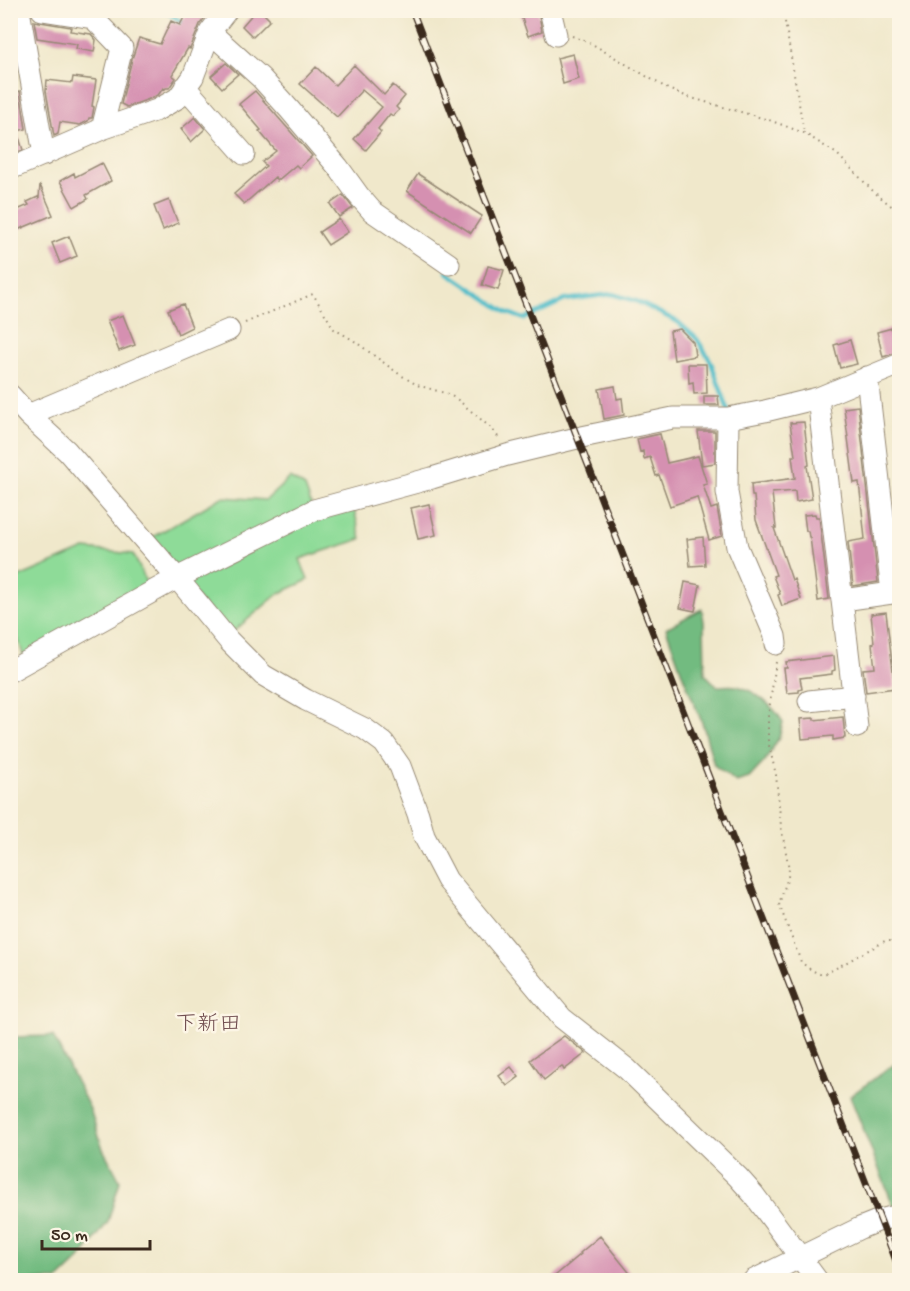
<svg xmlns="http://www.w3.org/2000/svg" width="910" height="1291" font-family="'Gochi Hand','Klee One',sans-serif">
<rect width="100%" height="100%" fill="#fcf5e5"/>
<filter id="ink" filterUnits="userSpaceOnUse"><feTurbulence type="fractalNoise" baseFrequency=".0167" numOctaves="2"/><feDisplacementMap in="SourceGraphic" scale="12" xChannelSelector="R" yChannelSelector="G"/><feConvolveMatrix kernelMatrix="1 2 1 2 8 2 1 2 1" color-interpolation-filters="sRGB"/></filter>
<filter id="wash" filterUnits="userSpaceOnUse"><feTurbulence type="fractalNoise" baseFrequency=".008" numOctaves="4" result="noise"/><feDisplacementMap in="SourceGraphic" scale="24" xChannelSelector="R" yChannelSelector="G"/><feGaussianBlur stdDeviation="1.35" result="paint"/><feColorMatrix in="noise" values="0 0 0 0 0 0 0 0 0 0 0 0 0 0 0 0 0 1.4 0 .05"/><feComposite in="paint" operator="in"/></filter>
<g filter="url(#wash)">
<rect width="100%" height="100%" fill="#f0e8cb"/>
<path fill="#8edb98" stroke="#64825b" stroke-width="1.5" d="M290 478 305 487 315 515 353 505 361 539 300 559 308 580 278 594 228 636 149 539 222 497 266 500Z
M85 549 133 554 150 589 24 658 11 616 10 581Z"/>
<path fill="#72bb80" stroke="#56724f" stroke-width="1.5" d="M702 609 704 622 705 674 717 686C723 686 731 685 737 686 755 690 774 707 783 722L779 738 765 761 749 778 736 782 714 765 703 725 683 676 666 628Z
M53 1036 90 1109 103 1149 120 1181 108 1222 80 1259 58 1280H19L10 1267 11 1037Z
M899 1061V1208L895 1210 850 1096Z"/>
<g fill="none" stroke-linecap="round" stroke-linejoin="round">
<path stroke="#51beca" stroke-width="4.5" d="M164 10 186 25
M447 272 506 312 524 319 565 300 612 294 636 301 678 322 697 339 710 360 729 412"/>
</g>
<g id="blocks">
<path fill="#d590b1" d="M188 10 210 11 200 24 190 49 188 48 172 75 176 78 169 88H166L165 89 163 88 159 94 152 98 127 107 121 104 132 59 139 38 160 44 171 21 180 25Z
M256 10H260L270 20 253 37 242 26Z
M519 10H538L542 31 528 36Z
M34 21 71 27 70 31 91 34 96 40 94 52 76 49 77 44 37 38Z
M573 54 579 79 563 84 557 58Z
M226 63 238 74 222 88 211 76Z
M354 65 384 95 393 85 405 96 396 107 399 110 393 116 390 114 378 129 381 132 366 150 354 139 382 107 362 90 337 117 300 84 316 67 335 85Z
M73 77 96 80 92 106 94 107 92 118H89L88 121 80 125 60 122 58 134 54 136 46 91 47 80 72 83Z
M20 91 26 129 17 131 23 150 10 155V94Z
M255 91 312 156 299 168 296 165 277 181 275 177 244 204 234 194 266 166 262 162 276 151 259 131 261 130 239 104Z
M195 117 205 129 191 142 181 129Z
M102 163 111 181 86 195 88 199 74 207 60 181 74 173 75 177Z
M418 174 482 216 471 233 407 191Z
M40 185 53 215 10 233V213L29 205 27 202 38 197 39 198Z
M343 195 353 208 339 217 330 204Z
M169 200 178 223 163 230 154 206Z
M339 219 348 232 328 245 319 232Z
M69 236 77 256 60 263 52 243Z
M488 266 504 270 498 290 482 285Z
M183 304 192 327 178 334 168 310Z
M123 315 135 345 119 351 107 321Z
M892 328 898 352 883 357 877 332Z
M680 329 693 342 695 356 674 360 670 331Z
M850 340 857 364 840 368 834 345Z
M688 364H706L707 393 694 394 693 382 689 383Z
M615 386 617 399 622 398 624 415 604 419 599 389Z
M704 396H718L719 405H704Z
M858 406 878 582 853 586 848 542 865 539 859 482 854 483 844 408Z
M804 422 809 465 807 466 812 499 796 502 795 491 772 493 776 528H774L792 580 794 579 801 599 782 606 778 595 780 594 773 576 776 575 756 520 754 496H752L751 484 795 478 792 456H795L790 423Z
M698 431H715V463L702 465Z
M660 434 667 463 698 456 707 484 703 485 711 509 717 507 722 536 709 540 697 497 670 506 659 475 656 476 650 457 644 459 643 451 640 452 637 439Z
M429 504 436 535 418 539 411 508Z
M815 514 816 517H819L829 599 818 601 810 537H809L808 531H806L804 515Z
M703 537 705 565 690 566 687 539Z
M685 582 700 585 695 611 680 608Z
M886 612 895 688 866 692 863 669 875 668 872 644 874 643 871 614Z
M834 656 835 670 832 671V674L800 678 802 689 799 690V692L787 693 784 668H787L786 662Z
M843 717 845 738 833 740V736L802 739 800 719 814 718V720Z
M564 1036 586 1053 564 1070 562 1066 544 1080 530 1060Z
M511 1067 519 1077 507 1086 499 1076Z
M600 1236 636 1281H549L581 1254 580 1253Z"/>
</g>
</g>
<g filter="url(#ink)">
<use href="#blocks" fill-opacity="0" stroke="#968974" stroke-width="1.5"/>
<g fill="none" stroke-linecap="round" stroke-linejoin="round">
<defs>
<path id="minor" d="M19 10 44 155
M42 10 93 18 122 48 102 129
M550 10 556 35
M210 32 261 78 289 109 338 167 359 196 372 211 449 264
M185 87 244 154
M10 169 102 129 157 110 178 98 193 77 210 32 227 10
M10 395 28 415 67 451 177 578 229 641 263 675 306 700 365 729 384 743 400 766 418 814 424 836 447 880 562 1018 627 1069 738 1177 754 1195 817 1280
M818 398 857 727
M28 415 229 330
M728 418 727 492 737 547 775 636 776 644
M843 600 892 593 867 377
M10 671 177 578 314 510 432 478 507 455 577 438 673 418H728L765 411 818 398 900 364
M809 701 854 696
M754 1280 860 1228 880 1220 900 1215"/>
</defs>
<use href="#minor" stroke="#968974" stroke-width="23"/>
<path stroke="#968974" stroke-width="2" stroke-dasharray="1.5 4.5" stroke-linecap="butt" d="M783 10 804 133
M572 36 587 41 668 89 688 97 769 120 804 133 837 154 874 192 900 213
M245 323 313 294 334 329 353 340 399 374 417 385 448 394 458 400 491 428 499 438
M776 662 768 717V741L776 775 781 826 789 869 788 877 779 904 801 962 811 970 820 974 827 973 885 941H892L897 943 900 949"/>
<use href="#minor" stroke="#fff" stroke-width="21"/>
<defs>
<path id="rail" d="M412 10 900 1271"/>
</defs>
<use href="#rail" stroke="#3b2a1e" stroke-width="7"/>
<use href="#rail" stroke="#fcf5e5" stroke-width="4.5" stroke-dasharray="14" stroke-linecap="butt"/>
</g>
</g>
<g text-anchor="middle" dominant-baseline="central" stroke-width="5" stroke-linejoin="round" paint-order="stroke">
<g font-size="22" fill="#714e51" stroke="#fcf5e5">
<text x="208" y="1026">下新田</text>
</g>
</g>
<rect width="910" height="1291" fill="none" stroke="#fcf5e5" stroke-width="36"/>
<path d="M42 1240v9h108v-9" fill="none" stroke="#3b2a1e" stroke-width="3"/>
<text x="51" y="1240" font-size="18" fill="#3b2a1e" stroke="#fcf5e5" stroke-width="4.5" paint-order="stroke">50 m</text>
</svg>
